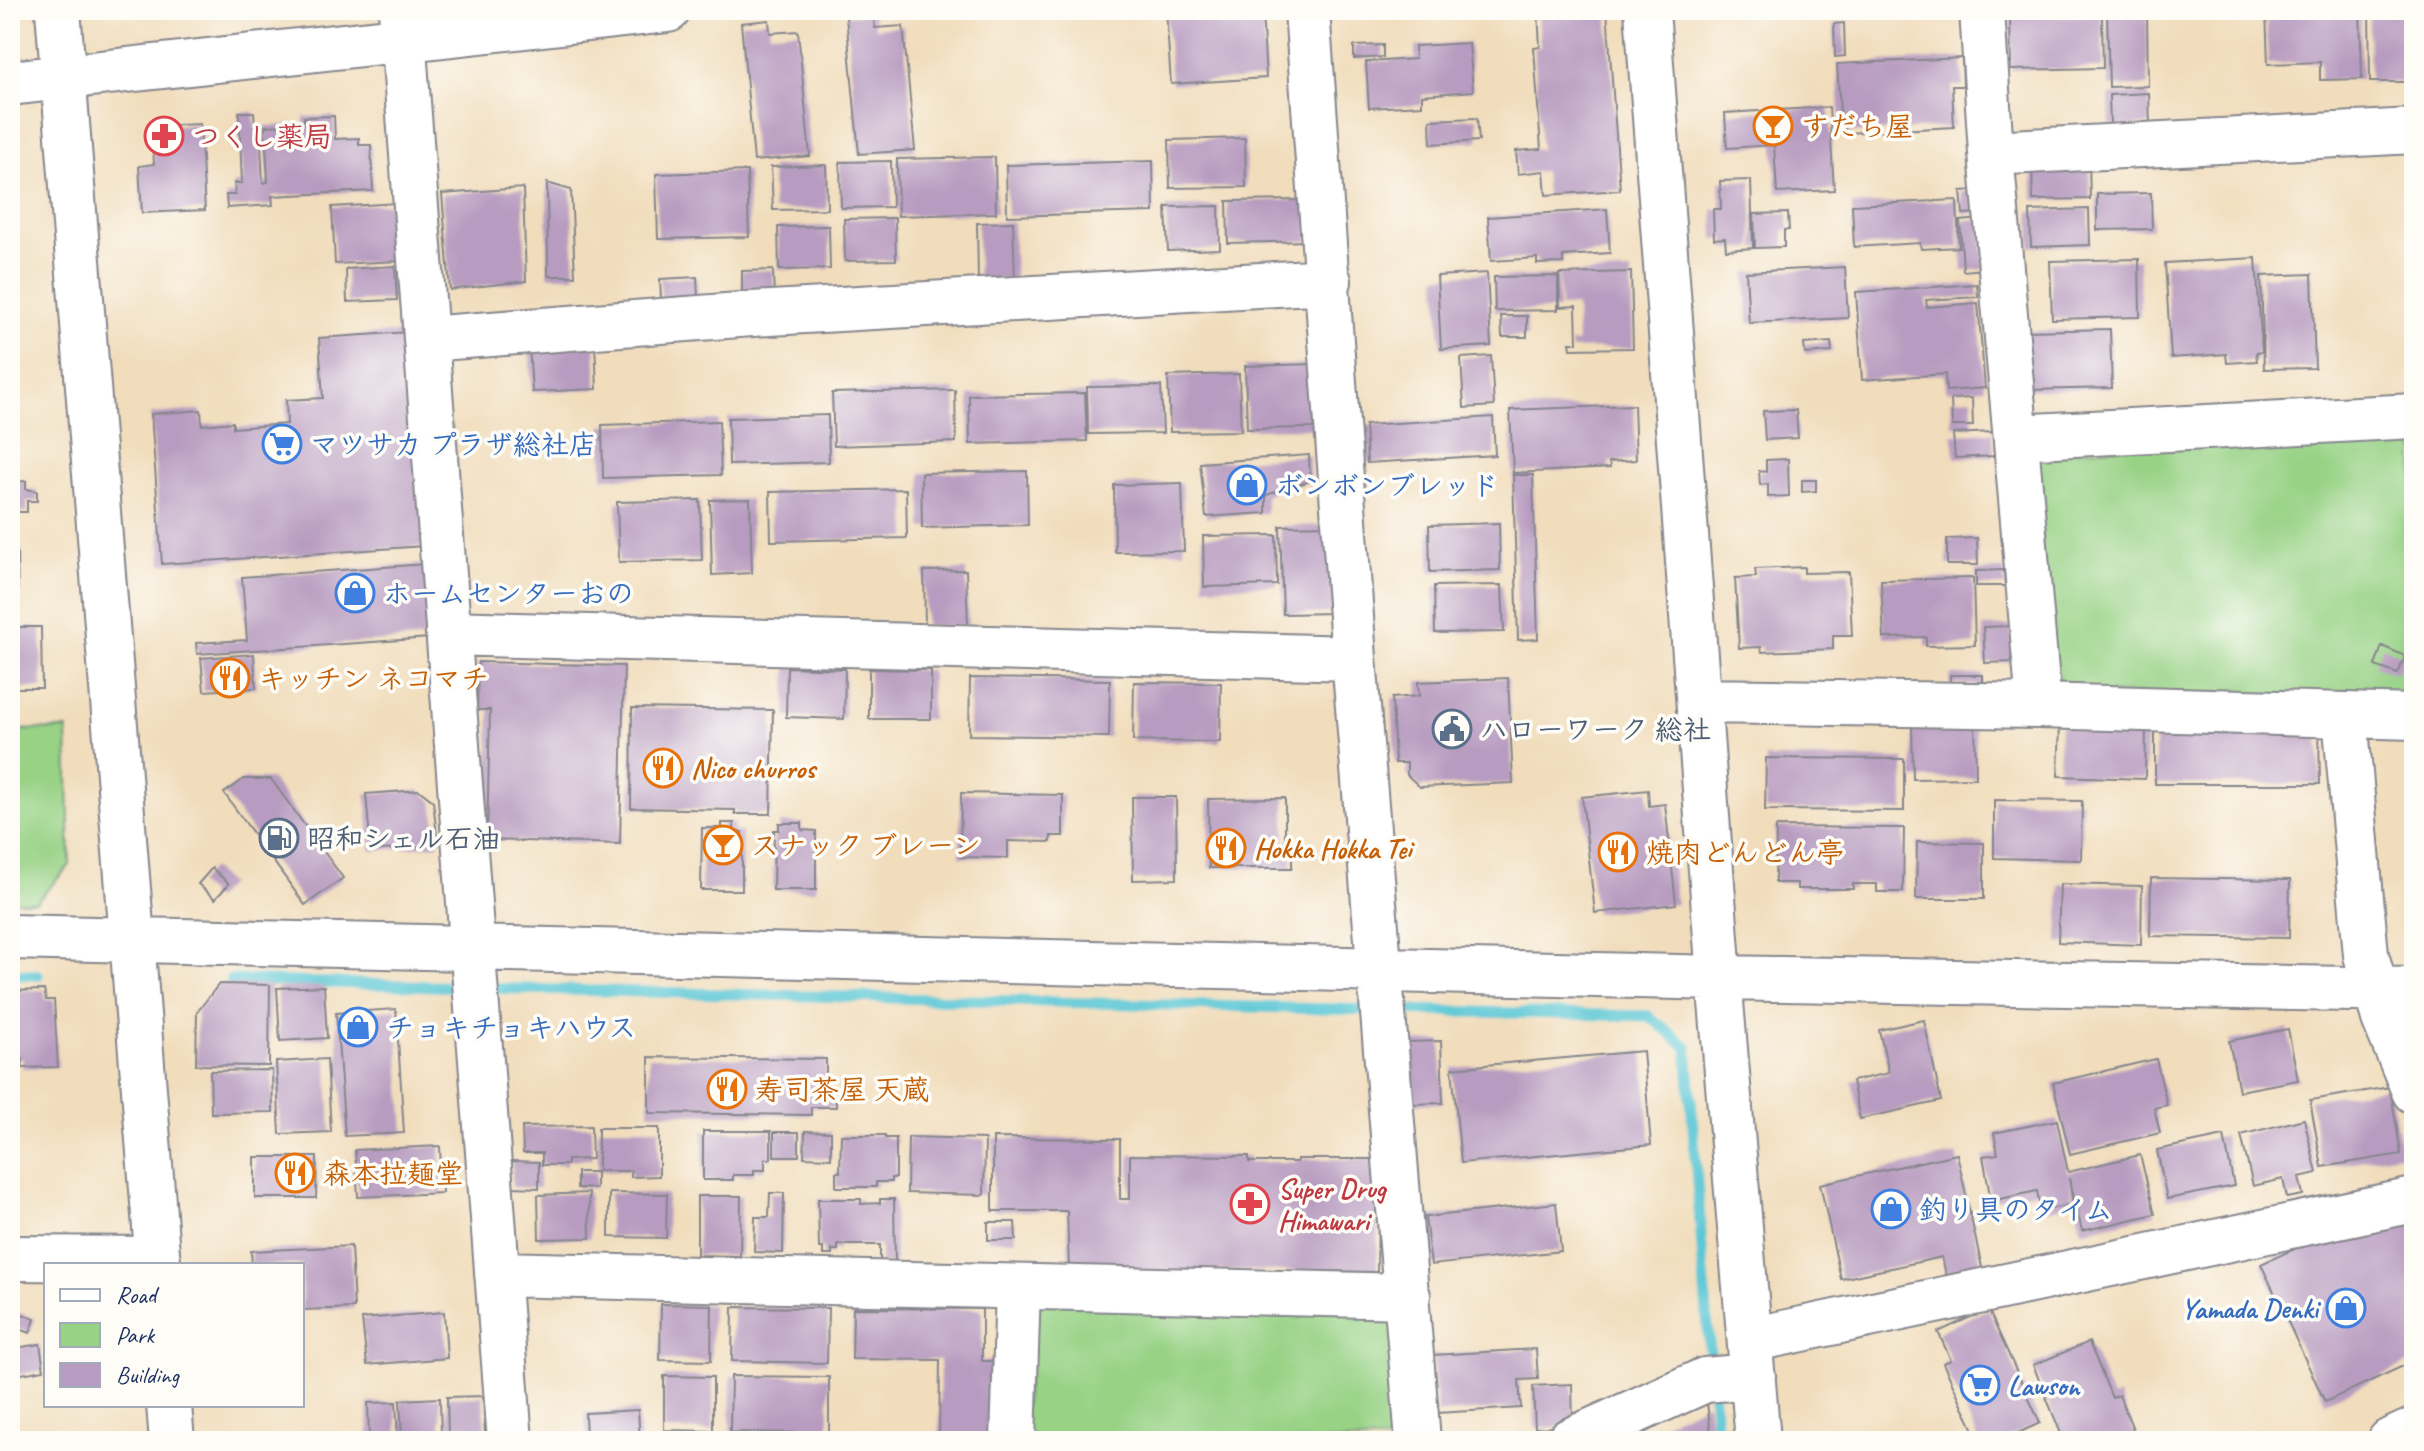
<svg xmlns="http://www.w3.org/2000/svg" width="2424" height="1451" font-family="Caveat,'Klee One',sans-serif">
<rect width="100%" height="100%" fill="#fdfcf7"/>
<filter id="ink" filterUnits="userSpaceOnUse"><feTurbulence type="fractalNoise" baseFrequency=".0125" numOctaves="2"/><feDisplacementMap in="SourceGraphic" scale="16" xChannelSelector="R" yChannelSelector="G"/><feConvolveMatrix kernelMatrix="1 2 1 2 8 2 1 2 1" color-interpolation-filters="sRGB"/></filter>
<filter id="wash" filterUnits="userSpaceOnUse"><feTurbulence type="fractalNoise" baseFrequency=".006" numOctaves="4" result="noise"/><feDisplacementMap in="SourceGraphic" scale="32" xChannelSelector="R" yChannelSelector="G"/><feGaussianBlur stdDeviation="1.8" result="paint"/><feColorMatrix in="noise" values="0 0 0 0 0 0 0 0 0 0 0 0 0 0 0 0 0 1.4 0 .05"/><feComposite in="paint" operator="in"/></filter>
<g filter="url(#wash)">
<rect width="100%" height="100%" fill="#f1ddbc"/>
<path fill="#97d285" stroke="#598072" stroke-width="2" d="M2414 431V698L2075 693 2048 666 2036 463 2044 452Z
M67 729 70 865 36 902 10 901V730Z
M1037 1302 1379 1310 1395 1323 1405 1441H1020Z"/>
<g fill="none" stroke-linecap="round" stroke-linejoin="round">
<path stroke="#5cc7d5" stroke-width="11" d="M10 974 38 975
M231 980 466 987
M483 988 1374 1010
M1391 1010 1649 1016 1687 1047 1711 1369
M1713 1387 1717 1441"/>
</g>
<g id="blocks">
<path fill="#b79bc0" d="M1166 10H1262L1266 78 1171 84Z
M1538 10H1607L1620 190 1546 195 1544 171 1518 174 1516 151 1541 149 1534 48 1540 47Z
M2107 10H2147L2148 86 2109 87Z
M2266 10H2360L2362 79 2320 80V62L2268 64Z
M2369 10H2414V19H2411L2412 82H2370Z
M873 13 875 28 903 26 915 150 859 154 846 16Z
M2102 15 2103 68 2011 70 2010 17Z
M769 20 770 33 798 31 810 156 754 161 741 23Z
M1844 23 1845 56 1835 57 1834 24Z
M1469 43 1473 91 1422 95V105L1369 108 1366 62 1415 59V46Z
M1383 45V57L1354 59V46Z
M1962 58 1963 86H1952L1954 127 1845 133V127H1841L1837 64Z
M2149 93 2150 125 2110 126 2109 95Z
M1829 107 1834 190 1777 193 1774 145 1727 148 1725 113Z
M239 112H254L255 127H260L263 183 268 182 265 126 304 124V117L334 116 335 139 359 138V145H371L373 191 272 196 273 205 227 208 226 195H235L234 183H242Z
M1477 118 1479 141 1431 144 1430 120Z
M200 124 205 210 142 213 139 166 154 164 152 126Z
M1245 138 1246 187 1170 188 1169 140Z
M995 157 996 213 898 216 897 159Z
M891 161 892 207 841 208 840 162Z
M1153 161 1154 212 1007 216 1006 165Z
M2089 161 2090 199 2033 200 2032 162Z
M826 165 827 209 773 210 771 167Z
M747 171 749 237 658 239 656 174Z
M1751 180 1753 248 1726 250 1725 238 1714 239 1713 209H1721L1720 181Z
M547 183 571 190 575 276H548Z
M523 188 526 281 450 290 442 194Z
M1977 190 1979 213 1963 214 1961 191Z
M2151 193 2152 229 2097 230V194Z
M1307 200 1308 241 1228 243 1227 201Z
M1957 200 1959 247 1921 249 1920 243 1854 247 1852 205Z
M397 203 400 261 335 264 332 207Z
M1219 206 1220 249 1168 251 1166 207Z
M1607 209 1610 253 1563 256V263L1537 264V258L1491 261 1488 217Z
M2089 209 2090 245 2031 247 2030 211Z
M1788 213 1789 230H1784V247L1755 248 1754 214Z
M895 218 896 260 845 261 844 219Z
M1981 219 1984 269 1963 271 1960 221Z
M1013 222 1015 279 978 280 977 223Z
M829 226 830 269 779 270 778 227Z
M2256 258 2262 352 2256 353 2257 361 2227 363 2226 354 2171 358 2165 263Z
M2139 259 2140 317 2052 319 2050 261Z
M395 266 397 300 347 302 346 269Z
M1845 267 1848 318 1749 323 1746 272Z
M773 270 774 297 742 298V271Z
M1631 272 1633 348 1571 349 1570 343H1577L1576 306 1560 307 1559 274Z
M1487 273 1491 346 1441 349 1437 276Z
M2312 274 2315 368 2264 369 2261 276Z
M1558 276V310L1495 311 1494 277Z
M697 277 698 298 661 299 660 279Z
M1977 284 1978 297 1926 300 1927 307 1978 303 1985 388 1946 391 1945 374 1862 380 1856 292Z
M1501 316H1527V337H1502Z
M2110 329 2112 388 2029 390 2027 331Z
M409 332 424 546 162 564 151 414 201 410 202 425 233 422V428L287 424 286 400 323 398 319 338Z
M595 342 597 389 532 392 529 345Z
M1831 342 1832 352 1805 354 1804 344Z
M1491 356 1494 406 1464 408 1461 358Z
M1317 364 1318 428 1247 429 1245 366Z
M1239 374 1241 431 1170 432 1168 376Z
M1161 386 1163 433 1088 434 1087 387Z
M955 390 956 442 834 446 832 393Z
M1085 393 1087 441 970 444 969 395Z
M1972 398 1973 426H1952L1951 399Z
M1634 405 1636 460 1609 462 1610 468 1513 473 1510 410Z
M1796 410 1798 438 1765 440 1763 411Z
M828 415 829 462 729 465 728 418Z
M1493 417 1495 455 1367 463 1365 425Z
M719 421 721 475 603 478 602 425Z
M1993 432 1994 456 1955 458 1953 434Z
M1309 455 1310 481 1266 495V513L1206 517 1200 463Z
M1788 459 1789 496 1768 497V484L1760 485 1759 471H1766V460Z
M1027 471 1028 525 922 528 921 473Z
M1513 475H1533L1538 639 1518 640Z
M1802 480H1816V491L1802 492Z
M26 481V489L37 491V501H27V512H10V483Z
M1182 483 1184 551 1115 552 1114 485Z
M906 489 907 538 771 541 770 492Z
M750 499 752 573 712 575 710 500Z
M700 500 702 560 619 562 617 502Z
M1499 523 1500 570 1430 572 1429 525Z
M1333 525 1335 613 1283 614 1280 526Z
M10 527H13V548L17 551 18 605H10Z
M1276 535 1277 585 1204 587 1203 536Z
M1977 538 1978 565H1947V539Z
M426 564 430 638 197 654 196 643 247 640 242 577Z
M1804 567V573L1849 572 1852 636H1833V649L1762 652 1761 647 1739 648 1735 578 1756 577 1755 569Z
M966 570 968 625 925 626 924 571Z
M2004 570 2005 586H1976V571Z
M1973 578 1975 645 1926 646V637L1884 638 1881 580Z
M1502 585 1504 632 1435 633 1434 586Z
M2011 626 2013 662 1985 663 1983 627Z
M10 627H41L42 688H10Z
M2382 646 2405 656 2398 674 2375 666Z
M254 654 256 688 204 691 201 658Z
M478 662 624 666 620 844 487 840 490 710H477Z
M787 667 845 669 844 719 786 717Z
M869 669 931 670V719H869Z
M1950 675H1983V685H1950Z
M970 678 1110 680 1109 737 969 735Z
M1508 678 1513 783 1420 787 1407 775V763H1395L1392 698 1419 696 1418 682Z
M1134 682 1221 683 1220 742 1133 741Z
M632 708 773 710 771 814H735V810L631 808Z
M1975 721 1976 778 1913 779 1912 722Z
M2060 725 2146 727 2145 779 2058 776Z
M2155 729H2319L2320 784H2155Z
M1766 758 1904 759V811L1765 810Z
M244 779H271L343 878 305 905 224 793Z
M419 790 433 801 438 845 371 851 366 794Z
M1648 790 1649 806 1665 804 1676 904 1595 913 1582 797Z
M961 793 1063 795V836H1051V842L1008 841V858L960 857Z
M1132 797H1176L1177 879 1133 880Z
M1285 798V844L1292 843V868H1209L1208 799Z
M1994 800 2082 801 2081 860 1994 858Z
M722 823H734V832H742V890H701L702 828H722Z
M779 823H802V830L816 831V890H773L774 830H779Z
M1776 827 1904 828 1903 892H1877V884H1853V889H1797V883H1775Z
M1917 842 1984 843V899H1916Z
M212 868 229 884 215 899 198 884Z
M2151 878 2290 880 2289 938 2150 936Z
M2060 884 2142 886 2141 945 2058 942Z
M219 984 270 985 269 1066 196 1065 197 1012Z
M324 986 327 1038 280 1041 277 988Z
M44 990 46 1000H54L58 1067 22 1068 23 1059 10 1057V991Z
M396 1009 404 1133 345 1136 336 1013Z
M1924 1020 1941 1101 1860 1119 1852 1081 1889 1073 1879 1030Z
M2288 1029 2298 1080 2239 1091 2229 1041Z
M1441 1041 1443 1103 1411 1104 1408 1042Z
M1643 1051 1651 1145 1461 1163 1452 1068Z
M649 1057 826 1059V1090H812V1096H836V1107H811V1115L649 1113Z
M327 1059 331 1132 280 1134 276 1062Z
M2156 1059 2167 1105 2154 1108 2160 1133 2070 1154 2053 1083Z
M272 1070 273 1112 211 1113 210 1071Z
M2390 1087 2401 1154 2322 1167 2310 1100Z
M2304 1119 2317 1173 2299 1177 2303 1195 2287 1198 2283 1179 2253 1186 2241 1135Z
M2057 1120 2068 1172 2140 1155 2155 1214 2082 1231 2069 1178 2073 1204 2041 1211 2037 1191 1991 1201 1983 1156 1998 1154 1994 1133Z
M591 1126 592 1159 567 1160V1165H542V1153H523L522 1127Z
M598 1128H659V1176L631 1177V1171H598Z
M703 1131H771V1159H765V1170H754V1175H733V1180H703Z
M805 1131 831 1132V1158L804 1157Z
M774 1132H799V1156H774Z
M841 1135H885V1138H896V1178H891V1182H876V1187H836V1172H840Z
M2224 1136 2234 1186 2167 1199 2157 1150Z
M908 1137 985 1139 984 1195 907 1193Z
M993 1138 1120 1139V1199H1130V1155L1249 1156V1162H1297V1159H1379L1377 1272 1069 1269 1067 1211H993Z
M440 1146 442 1193 358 1197 355 1150Z
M1957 1154 1983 1272 1947 1279 1942 1257 1841 1279 1820 1184Z
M255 1157H317L316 1198H255Z
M512 1161 539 1162V1188L512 1187Z
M577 1172H596V1188H577Z
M589 1193 590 1238 539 1239 538 1195Z
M609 1193 667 1194 666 1238 609 1237Z
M770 1193H784L783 1253 754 1252 755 1217H769Z
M697 1196H741L740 1256 697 1255Z
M818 1199H861V1204L880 1203V1199H894L895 1264H880V1245H838V1250H832V1255H823V1248H819Z
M1556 1203 1561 1251 1431 1265 1425 1217Z
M988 1222H1015L1016 1240H988Z
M2414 1223V1361L2325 1402 2261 1264 2312 1241Z
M351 1246 354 1308 302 1310V1265H252L251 1251Z
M661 1304 712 1305 711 1361 660 1360Z
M733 1307 828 1308 827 1363 732 1361Z
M853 1308 982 1309V1361H995L994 1441H939L940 1360 852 1359Z
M10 1309 35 1319 30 1333 10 1325Z
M1988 1309 2040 1423 2001 1441H1979L1943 1363 1951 1360 1938 1332Z
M444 1312 447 1358 367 1365 362 1319Z
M2089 1342 2112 1398 2119 1395 2138 1441H2064L2033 1365Z
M40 1344 44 1370 10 1376V1349Z
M1536 1349 1538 1379 1519 1380 1521 1408 1437 1413 1433 1355Z
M664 1376 713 1377V1431L664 1430Z
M731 1376 829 1377V1433L730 1432Z
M1572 1384 1573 1426 1535 1428 1533 1386Z
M483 1396 485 1434 448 1436 447 1397Z
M440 1398 441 1437 402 1439 400 1400Z
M396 1402 398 1441H369L368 1403Z
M1707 1403 1712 1441H1626Z
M638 1410 640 1441H586L585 1413Z"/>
</g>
</g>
<g filter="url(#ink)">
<use href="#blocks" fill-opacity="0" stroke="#86868d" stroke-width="2"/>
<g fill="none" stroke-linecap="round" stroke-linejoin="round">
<defs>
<path id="minor" d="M58 10 158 1265
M401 10 510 1441
M1307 10 1354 658 1418 1441
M1647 10 1719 978 1758 1441
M1982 10 1991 153 2039 706
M10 83 668 10
M1991 153 2414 131
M426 339 752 314 1329 281
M2016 437 2414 416
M448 633 1354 658
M1700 701 2039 706 2414 717
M2345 716 2366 955 2384 1018 2414 1091
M10 937 1719 978 2414 990
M10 1258 158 1259
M497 1274 1408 1296
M1750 1340 2414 1200
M169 1405 172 1441
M1013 1441 1018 1287
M1569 1441 1705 1380 1753 1376
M2390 1441 2414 1430"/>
</defs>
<use href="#minor" stroke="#86868d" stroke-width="48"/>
<use href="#minor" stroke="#fff" stroke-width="44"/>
</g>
</g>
<defs>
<symbol id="bar-ring" viewBox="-11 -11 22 22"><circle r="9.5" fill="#fdfcf7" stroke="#e8710a" stroke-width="1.5"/><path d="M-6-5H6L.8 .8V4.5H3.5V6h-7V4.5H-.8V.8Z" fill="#e8710a"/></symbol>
<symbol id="pharmacy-ring" viewBox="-11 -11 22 22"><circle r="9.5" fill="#fdfcf7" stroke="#e0444e" stroke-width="1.5"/><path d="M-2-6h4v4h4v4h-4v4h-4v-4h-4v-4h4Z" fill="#e0444e"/></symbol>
<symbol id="supermarket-ring" viewBox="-11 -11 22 22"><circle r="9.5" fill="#fdfcf7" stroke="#3f7fe0" stroke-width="1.5"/><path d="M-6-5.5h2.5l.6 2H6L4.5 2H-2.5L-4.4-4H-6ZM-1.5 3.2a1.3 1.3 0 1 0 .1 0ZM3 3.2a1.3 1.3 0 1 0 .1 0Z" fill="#3f7fe0"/></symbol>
<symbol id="shop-ring" viewBox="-11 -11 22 22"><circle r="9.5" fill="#fdfcf7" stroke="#3f7fe0" stroke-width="1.5"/><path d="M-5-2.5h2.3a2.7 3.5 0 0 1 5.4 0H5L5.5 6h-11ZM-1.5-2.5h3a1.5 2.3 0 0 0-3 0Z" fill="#3f7fe0"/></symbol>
<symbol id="restaurant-ring" viewBox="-11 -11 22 22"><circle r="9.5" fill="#fdfcf7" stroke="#e8710a" stroke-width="1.5"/><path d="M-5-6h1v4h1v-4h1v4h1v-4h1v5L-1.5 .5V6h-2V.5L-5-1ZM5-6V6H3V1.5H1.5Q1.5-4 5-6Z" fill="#e8710a"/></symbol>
<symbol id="civic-ring" viewBox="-11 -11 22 22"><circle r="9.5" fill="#fdfcf7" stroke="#5c6f8a" stroke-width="1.5"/><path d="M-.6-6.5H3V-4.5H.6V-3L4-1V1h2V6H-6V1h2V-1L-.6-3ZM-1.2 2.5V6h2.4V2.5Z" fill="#5c6f8a"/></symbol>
<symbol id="fuel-ring" viewBox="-11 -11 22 22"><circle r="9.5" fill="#fdfcf7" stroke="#5c6f8a" stroke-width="1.5"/><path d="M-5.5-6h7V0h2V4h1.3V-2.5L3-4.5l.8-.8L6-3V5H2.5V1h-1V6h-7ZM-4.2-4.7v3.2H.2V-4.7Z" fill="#5c6f8a"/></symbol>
</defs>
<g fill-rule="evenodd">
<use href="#bar-ring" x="1751" y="104" width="44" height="44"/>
<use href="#pharmacy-ring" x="142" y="114" width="44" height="44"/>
<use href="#supermarket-ring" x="260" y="422" width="44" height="44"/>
<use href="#shop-ring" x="1225" y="463" width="44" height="44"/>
<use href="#shop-ring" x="333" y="571" width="44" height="44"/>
<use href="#restaurant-ring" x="208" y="656" width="44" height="44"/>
<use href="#civic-ring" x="1430" y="707" width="44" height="44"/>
<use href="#restaurant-ring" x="641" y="746" width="44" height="44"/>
<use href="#fuel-ring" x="257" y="816" width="44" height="44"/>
<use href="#bar-ring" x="701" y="823" width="44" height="44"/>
<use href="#restaurant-ring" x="1204" y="826" width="44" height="44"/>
<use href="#restaurant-ring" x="1596" y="830" width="44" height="44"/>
<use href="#shop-ring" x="336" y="1005" width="44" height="44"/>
<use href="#restaurant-ring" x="705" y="1067" width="44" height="44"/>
<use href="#restaurant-ring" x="273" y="1151" width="44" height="44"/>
<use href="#pharmacy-ring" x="1228" y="1182" width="44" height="44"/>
<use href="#shop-ring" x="1869" y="1187" width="44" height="44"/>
<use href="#shop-ring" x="2324" y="1286" width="44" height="44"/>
<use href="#supermarket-ring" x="1958" y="1363" width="44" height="44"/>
</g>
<g text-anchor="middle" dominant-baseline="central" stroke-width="7" stroke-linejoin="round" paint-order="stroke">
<g font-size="28" font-weight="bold" fill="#c56008" stroke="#fdfcf7" text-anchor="start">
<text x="1801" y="126">すだち屋</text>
<text x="258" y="678">キッチン ネコマチ</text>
<text x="691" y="768">Nico churros</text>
<text x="751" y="845">スナック ブレーン</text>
<text x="1254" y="848">Hokka Hokka Tei</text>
<text x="1646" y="852">焼肉どんどん亭</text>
<text x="755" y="1089">寿司茶屋 天蔵</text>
<text x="323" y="1173">森本拉麺堂</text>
</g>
<g font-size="28" font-weight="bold" fill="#be3a42" stroke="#fdfcf7" text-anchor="start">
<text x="192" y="136">つくし薬局</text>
<text x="1278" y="1188">Super Drug<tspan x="1278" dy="32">Himawari</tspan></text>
</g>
<g font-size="28" font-weight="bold" fill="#366cbe" stroke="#fdfcf7" text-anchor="start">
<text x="310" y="444">マツサカ プラザ総社店</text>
<text x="1275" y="485">ボンボンブレッド</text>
<text x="383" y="593">ホームセンターおの</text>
<text x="386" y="1027">チョキチョキハウス</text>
<text x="1919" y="1209">釣り具のタイム</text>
<text x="2318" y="1308" text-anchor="end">Yamada Denki</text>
<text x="2008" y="1385">Lawson</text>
</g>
<g font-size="28" font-weight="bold" fill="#4e5e75" stroke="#fdfcf7" text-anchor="start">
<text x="1480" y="729">ハローワーク 総社</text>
<text x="307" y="838">昭和シェル石油</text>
</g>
</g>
<rect width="2424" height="1451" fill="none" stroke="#fdfcf7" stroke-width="40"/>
<rect x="44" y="1263" width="260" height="144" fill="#fdfcf7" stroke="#a3aaba" stroke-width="2"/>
<rect x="60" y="1289" width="40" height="12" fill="#ffffff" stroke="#a3aaba" stroke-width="2"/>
<text x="116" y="1303" font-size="24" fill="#1b2f5e">Road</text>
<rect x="60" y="1323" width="40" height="24" fill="#97d285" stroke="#a3aaba" stroke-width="2"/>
<text x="116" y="1343" font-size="24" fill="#1b2f5e">Park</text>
<rect x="60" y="1363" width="40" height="24" fill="#b79bc0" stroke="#a3aaba" stroke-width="2"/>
<text x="116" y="1383" font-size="24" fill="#1b2f5e">Building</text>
</svg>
